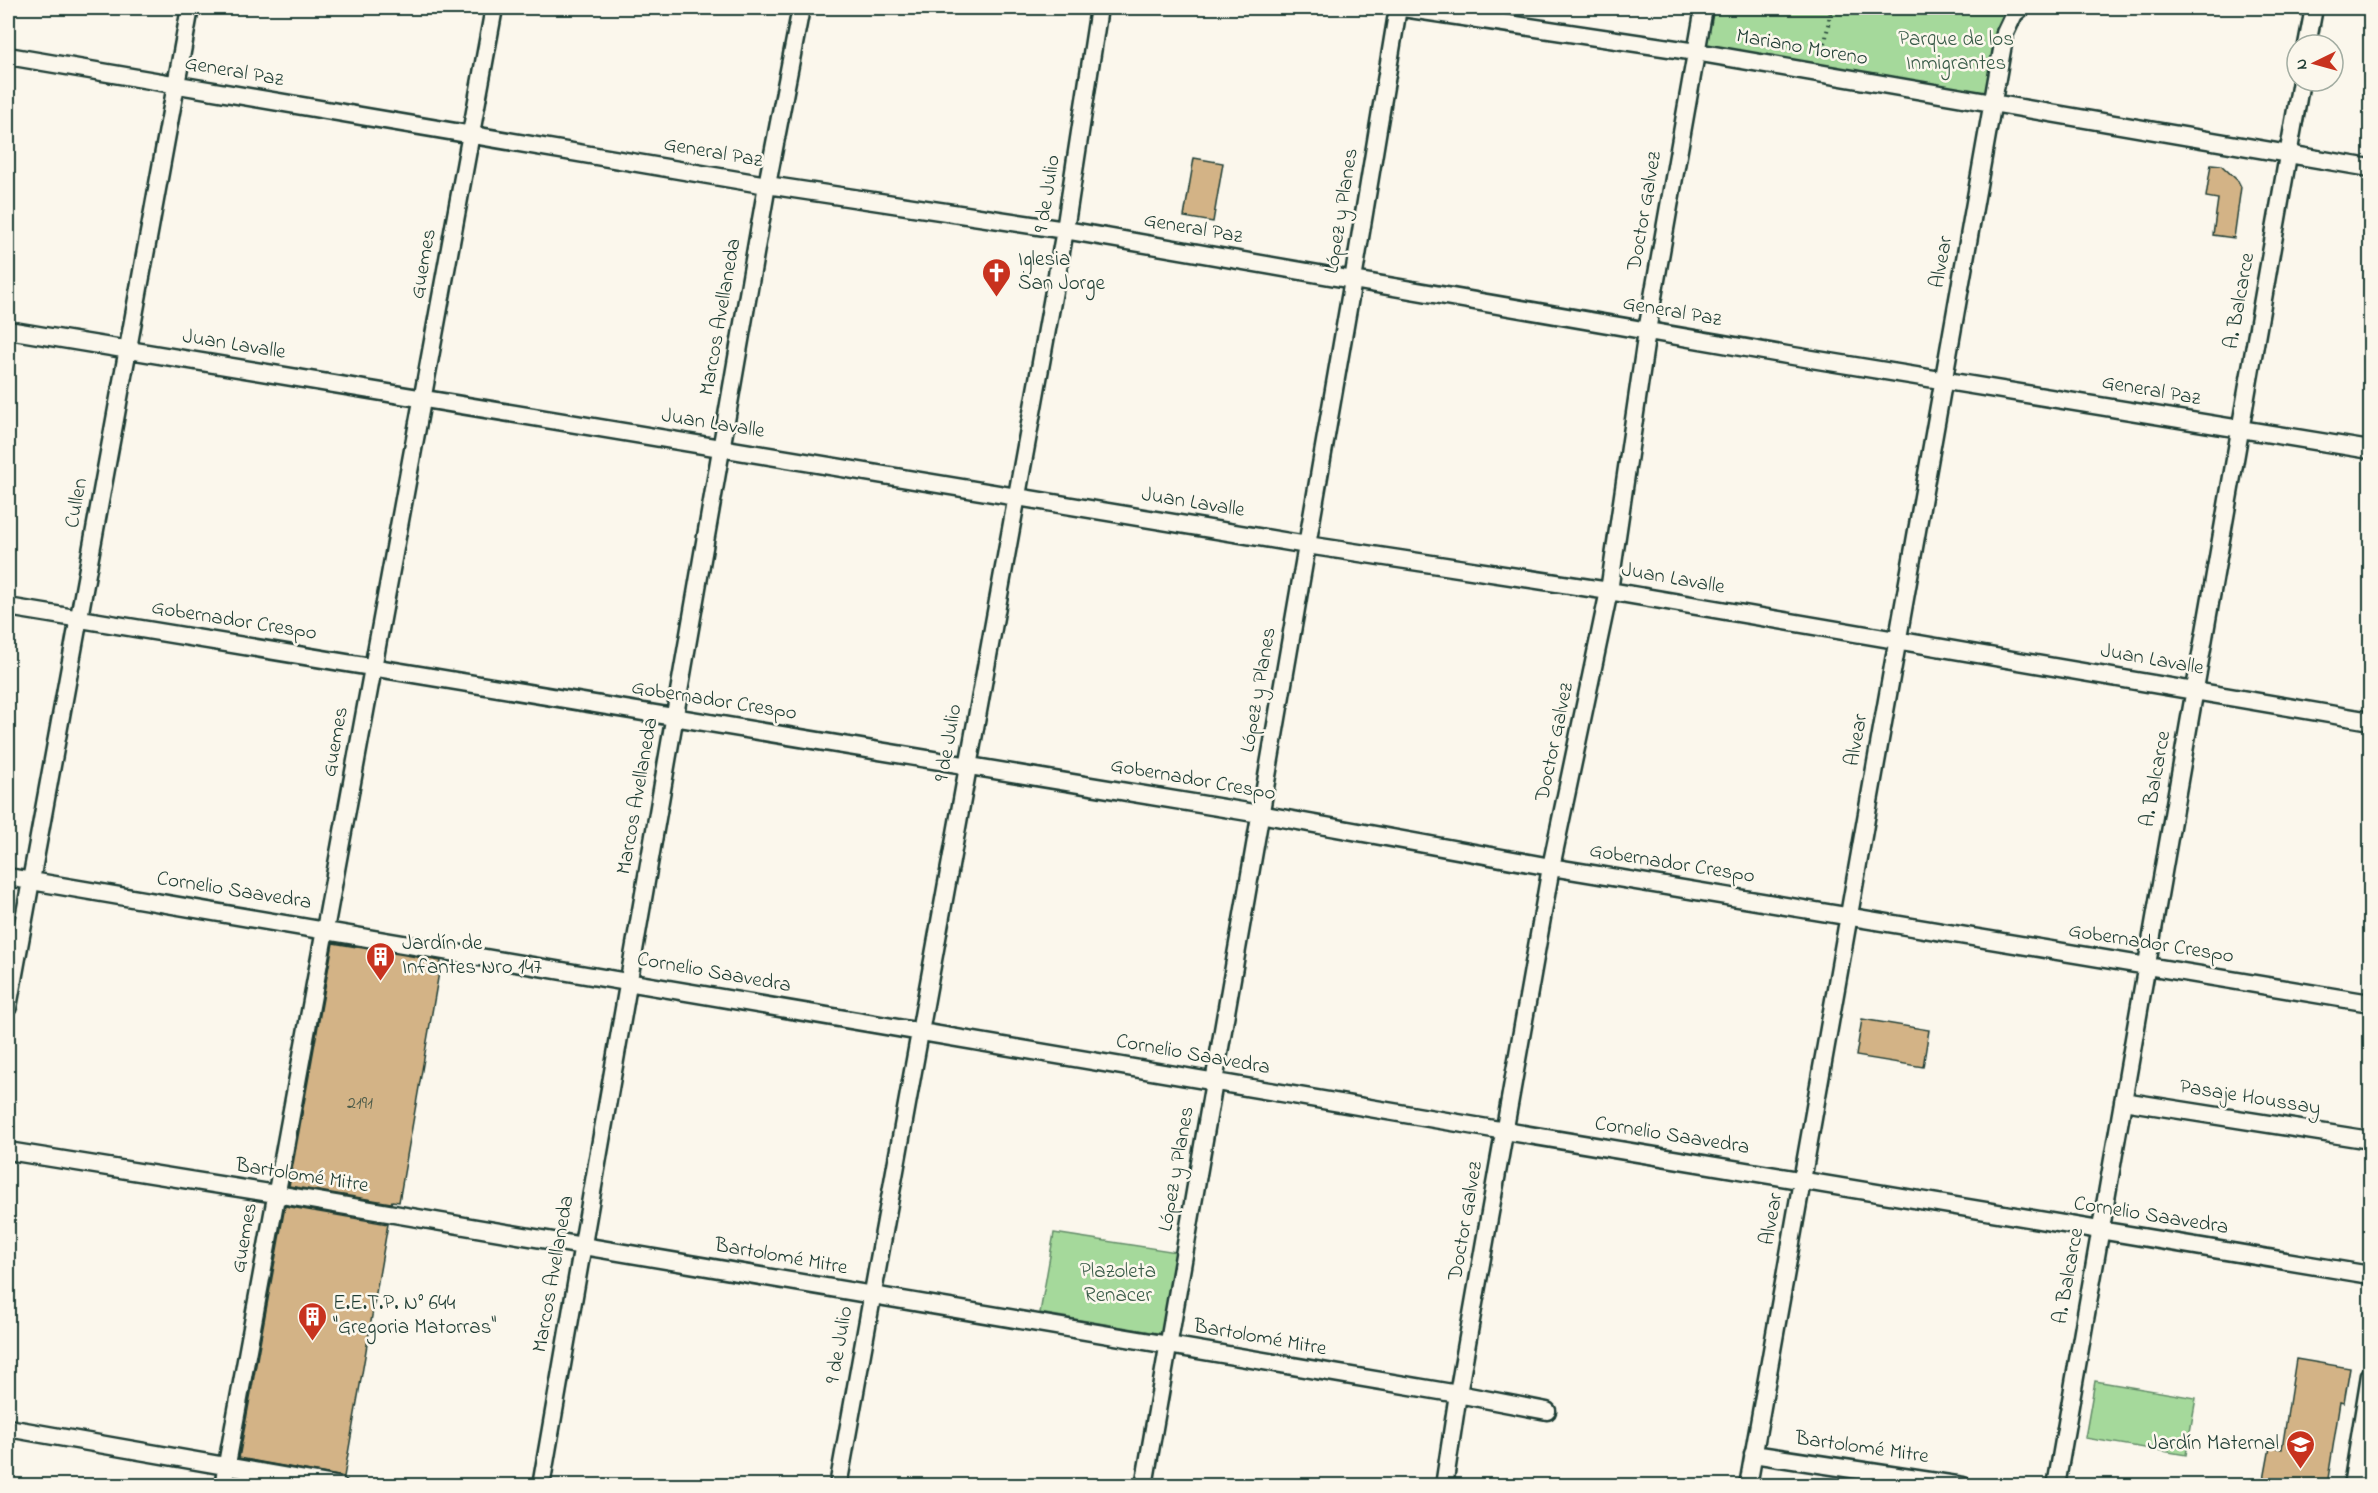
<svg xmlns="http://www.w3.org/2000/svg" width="2378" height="1493" font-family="'Indie Flower',sans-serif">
<rect width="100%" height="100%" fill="#fbf7ec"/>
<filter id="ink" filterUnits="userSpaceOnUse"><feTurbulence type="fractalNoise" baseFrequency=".0167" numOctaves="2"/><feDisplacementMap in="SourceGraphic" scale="12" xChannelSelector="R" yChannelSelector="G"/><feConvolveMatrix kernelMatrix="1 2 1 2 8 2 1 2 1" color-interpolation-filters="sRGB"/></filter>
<g filter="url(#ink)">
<path fill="#a5d99b" stroke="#628b68" stroke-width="1.5" d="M1704 8H2021L1993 104 1696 52Z
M1054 1233 1177 1252 1163 1334 1040 1313Z
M2095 1381 2196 1398 2186 1455 2085 1438Z"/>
<path fill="#d3b386" stroke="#1f3d34" stroke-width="1.5" d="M1194 158 1223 163 1213 222 1184 217Z
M2211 164 2221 165 2238 181 2241 187 2234 238 2213 235 2218 199 2206 197Z
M333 943 441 961 399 1202 392 1201 391 1203 289 1186Z
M1862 1019 1929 1030 1923 1067 1856 1056Z
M285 1206 388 1224 344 1477 239 1458Z
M2296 1359 2350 1368 2344 1403 2340 1402 2327 1485H2263L2270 1447 2282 1449Z"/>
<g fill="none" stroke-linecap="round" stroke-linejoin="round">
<defs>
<path id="street" d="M1403 8 1696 52 2370 168
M2307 45 2314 8
M8 56 767 185 1065 230 1787 355 2370 450
M8 330 1307 545 1609 591 2370 721
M8 607 1260 814 1551 867 2370 1003
M8 877 1505 1131 2370 1275
M8 1007 190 8
M2123 1101 2370 1140
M8 1151 276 1194 1458 1394 1547 1411
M8 1428 339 1486
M1753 1454 1963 1486
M223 1486 494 8
M541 1486 767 185 801 8
M838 1486 1065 230 1099 8
M1144 1486 1353 280 1398 8
M1444 1486 1458 1394 1551 867 1609 591 1647 331 1704 8
M1748 1486 2005 33 2014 14 2021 8
M2056 1486 2301 81
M2352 1486 2370 1375"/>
</defs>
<use href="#street" stroke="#1f3d34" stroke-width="21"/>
<path stroke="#1f3d34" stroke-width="4" stroke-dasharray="1.5 4.5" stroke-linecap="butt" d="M1823 55 1831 8"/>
<use href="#street" stroke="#fbf7ec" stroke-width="16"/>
</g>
</g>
<defs>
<symbol id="church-pin" viewBox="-11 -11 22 30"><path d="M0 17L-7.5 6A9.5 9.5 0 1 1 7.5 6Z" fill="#c8321e" stroke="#fbf7ec"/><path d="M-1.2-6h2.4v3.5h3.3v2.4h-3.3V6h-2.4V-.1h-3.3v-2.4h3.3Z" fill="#fff"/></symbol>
<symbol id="building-pin" viewBox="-11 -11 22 30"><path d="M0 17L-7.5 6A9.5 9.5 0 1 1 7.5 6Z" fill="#c8321e" stroke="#fbf7ec"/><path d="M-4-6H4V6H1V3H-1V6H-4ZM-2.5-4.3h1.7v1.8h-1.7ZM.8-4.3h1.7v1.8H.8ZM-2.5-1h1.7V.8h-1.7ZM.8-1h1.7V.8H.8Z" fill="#fff"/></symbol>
<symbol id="school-pin" viewBox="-11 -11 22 30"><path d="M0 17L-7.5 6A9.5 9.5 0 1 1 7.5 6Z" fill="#c8321e" stroke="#fbf7ec"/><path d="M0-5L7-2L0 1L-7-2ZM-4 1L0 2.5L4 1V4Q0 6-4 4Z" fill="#fff"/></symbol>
</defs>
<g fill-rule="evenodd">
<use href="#church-pin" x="980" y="256" width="33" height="45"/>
<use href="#building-pin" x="364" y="940" width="33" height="45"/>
<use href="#building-pin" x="296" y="1300" width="33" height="45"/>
<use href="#school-pin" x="2284" y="1428" width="33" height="45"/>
</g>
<g text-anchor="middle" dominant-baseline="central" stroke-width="5" stroke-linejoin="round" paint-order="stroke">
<g font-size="18" fill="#4c5a48">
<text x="360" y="1104">2191</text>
</g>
<g font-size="21" fill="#3a5c49" stroke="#fbf7ec">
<text x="1956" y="40">Parque de los<tspan x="1956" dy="24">Inmigrantes</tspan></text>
<text x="1118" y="1272">Plazoleta<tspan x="1118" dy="24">Renacer</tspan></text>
</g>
<g font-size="21" fill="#1f3d34" stroke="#fbf7ec">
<text transform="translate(1802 48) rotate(10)">Mariano Moreno</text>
<text transform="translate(234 72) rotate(10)">General Paz</text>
<text transform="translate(713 153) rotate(10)">General Paz</text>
<text transform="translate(1048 194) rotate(-81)">9 de Julio</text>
<text transform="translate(1342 211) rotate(-81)">López y Planes</text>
<text transform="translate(1645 211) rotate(-80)">Doctor Galvez</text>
<text transform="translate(1193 229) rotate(10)">General Paz</text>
<text transform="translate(1942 262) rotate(-80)">Alvear</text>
<text transform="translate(424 264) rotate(-80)">Guemes</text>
<text transform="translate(2240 301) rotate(-80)">A. Balcarce</text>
<text transform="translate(1672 312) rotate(10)">General Paz</text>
<text transform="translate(721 317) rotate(-80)">Marcos Avellaneda</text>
<text transform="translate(234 345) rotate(9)">Juan Lavalle</text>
<text transform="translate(2151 391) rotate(10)">General Paz</text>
<text transform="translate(713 424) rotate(9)">Juan Lavalle</text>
<text transform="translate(77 503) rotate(-80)">Cullen</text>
<text transform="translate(1193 503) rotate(9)">Juan Lavalle</text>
<text transform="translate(1673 579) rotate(10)">Juan Lavalle</text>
<text transform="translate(234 621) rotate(9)">Gobernador Crespo</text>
<text transform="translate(2152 660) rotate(10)">Juan Lavalle</text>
<text transform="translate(1259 690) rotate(-80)">López y Planes</text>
<text transform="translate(714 701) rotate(9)">Gobernador Crespo</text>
<text transform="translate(1857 740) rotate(-80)">Alvear</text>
<text transform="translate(336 742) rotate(-80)">Guemes</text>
<text transform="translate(1555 742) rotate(-78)">Doctor Galvez</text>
<text transform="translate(949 743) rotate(-80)">9 de Julio</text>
<text transform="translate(2156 779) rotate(-80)">A. Balcarce</text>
<text transform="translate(1193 780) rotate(10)">Gobernador Crespo</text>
<text transform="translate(638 796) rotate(-80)">Marcos Avellaneda</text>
<text transform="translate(1672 864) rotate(9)">Gobernador Crespo</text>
<text transform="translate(234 891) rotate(9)">Cornelio Saavedra</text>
<text transform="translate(2151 944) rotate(9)">Gobernador Crespo</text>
<text transform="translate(714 973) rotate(10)">Cornelio Saavedra</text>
<text transform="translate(1193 1055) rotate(10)">Cornelio Saavedra</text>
<text transform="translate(2250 1098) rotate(9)">Pasaje Houssay</text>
<text transform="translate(1672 1136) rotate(9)">Cornelio Saavedra</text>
<text transform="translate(1177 1169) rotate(-80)">López y Planes</text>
<text transform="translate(302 1176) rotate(9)">Bartolomé Mitre</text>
<text transform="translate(2151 1216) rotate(9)">Cornelio Saavedra</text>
<text transform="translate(1772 1219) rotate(-80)">Alvear</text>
<text transform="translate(1466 1221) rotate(-80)">Doctor Galvez</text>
<text transform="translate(245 1238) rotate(-80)">Guemes</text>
<text transform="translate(781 1257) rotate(10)">Bartolomé Mitre</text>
<text transform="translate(554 1274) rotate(-80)">Marcos Avellaneda</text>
<text transform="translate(2069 1276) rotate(-80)">A. Balcarce</text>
<text transform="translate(1260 1338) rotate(10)">Bartolomé Mitre</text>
<text transform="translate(840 1345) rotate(-80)">9 de Julio</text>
<text transform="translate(1862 1448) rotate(8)">Bartolomé Mitre</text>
</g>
<g font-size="21" fill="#1f3d34" stroke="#fbf7ec" text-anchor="start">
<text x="1018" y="260">Iglesia<tspan x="1018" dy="24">San Jorge</tspan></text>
<text x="402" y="944">Jardín de<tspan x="402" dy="24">Infantes Nro 147</tspan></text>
<text x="333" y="1304">E.E.T.P. N° 644<tspan x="333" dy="24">"Gregoria Matorras"</tspan></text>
<text x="2279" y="1444" text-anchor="end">Jardín Maternal</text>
</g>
</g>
<rect width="2378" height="1493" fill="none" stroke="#fbf7ec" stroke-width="30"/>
<rect x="15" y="15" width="2348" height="1463" fill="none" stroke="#1f3d34" stroke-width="2" filter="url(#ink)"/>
<g transform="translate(2315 63) rotate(265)"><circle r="28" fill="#fbf7ec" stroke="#a3ada2" stroke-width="1.5"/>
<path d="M0-4.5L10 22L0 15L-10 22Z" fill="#c8321e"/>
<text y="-9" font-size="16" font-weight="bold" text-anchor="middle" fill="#1f3d34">N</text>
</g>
</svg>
